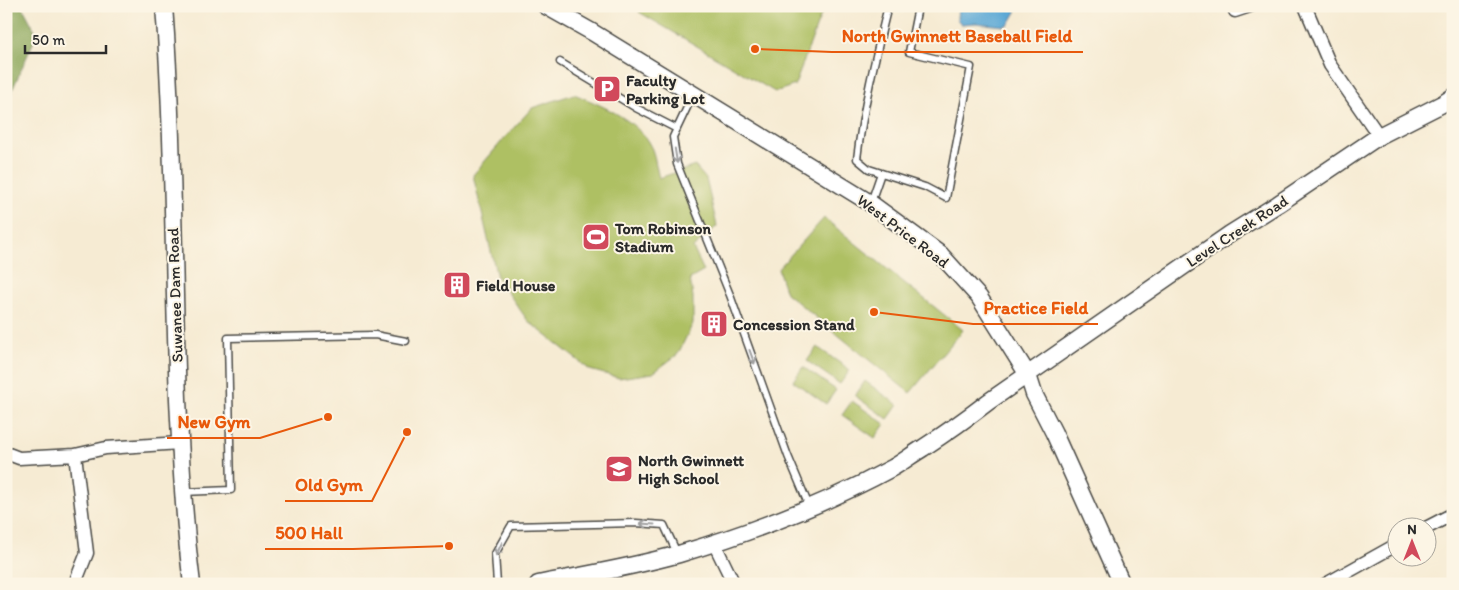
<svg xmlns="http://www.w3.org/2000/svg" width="1459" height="590" font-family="Itim,sans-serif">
<rect width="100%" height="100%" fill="#fcf5e5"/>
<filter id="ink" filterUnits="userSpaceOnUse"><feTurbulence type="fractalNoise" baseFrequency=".02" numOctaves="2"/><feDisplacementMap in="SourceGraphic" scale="10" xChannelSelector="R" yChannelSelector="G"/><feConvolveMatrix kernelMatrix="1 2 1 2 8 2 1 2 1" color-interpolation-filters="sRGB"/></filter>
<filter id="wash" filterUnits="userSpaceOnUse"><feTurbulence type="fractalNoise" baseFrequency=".0096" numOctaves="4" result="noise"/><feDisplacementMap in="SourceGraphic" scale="20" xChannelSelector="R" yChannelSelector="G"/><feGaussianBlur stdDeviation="1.12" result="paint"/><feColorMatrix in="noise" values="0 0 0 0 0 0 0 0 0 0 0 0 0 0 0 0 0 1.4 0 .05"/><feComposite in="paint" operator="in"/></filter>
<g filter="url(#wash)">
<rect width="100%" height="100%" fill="#f6ebd3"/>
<path fill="#aec063" stroke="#6c7647" d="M642 6H824L795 85 775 92 639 12Z
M574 94C600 105 635 118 650 145 655 154 656 168 659 178L695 166 706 179 717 226 693 248 704 271 690 279 693 297V323L678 354 653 373 619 378 590 370 528 321 497 277 473 175 509 133 532 108Z
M824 218 963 330 910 393 786 293 778 269Z
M817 347 850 370 840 384 807 361Z
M803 367 836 390 826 404 793 381Z
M865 381 898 405 888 419 855 396Z
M852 401 885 424 875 438 842 415Z"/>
<path fill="#8aa659" stroke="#5a6842" d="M6 6H22L37 34 6 104Z"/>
<path fill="#5ca8d5" stroke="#446a80" d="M958 6H1016V12L1009 24 1004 26 976 23 961 24 957 19Z"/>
</g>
<g filter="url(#ink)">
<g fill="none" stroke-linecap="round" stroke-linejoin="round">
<defs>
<path id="lane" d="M891 6 887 10C875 59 863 108 857 159L869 169 925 187 946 198 971 67 909 52 918 7 916 6
M560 62 636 108 677 129
M693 95 673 137 677 164 730 295 788 456 809 506
M871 202 881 173
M183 492 231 490 228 338 375 335 406 341
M497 584 495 554 511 526 636 523 664 525 677 553"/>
<path id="street" d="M1305 6 1330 65 1379 136
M1235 11 1250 6
M6 453 19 458 75 455 106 448 180 443
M75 455 87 553 77 578
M1426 528 1453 514
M714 543 734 584
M1326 584 1396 545"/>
<path id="secondary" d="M164 6C174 137 173 268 178 399 181 461 184 522 192 584
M546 6 592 32 870 203 941 255 979 297 1028 375 1034 394 1054 433 1122 584
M538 584C585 575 633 567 679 554 753 532 826 504 894 467 904 461 913 454 923 448 946 433 966 419 988 402L1230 234 1278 204 1379 136 1444 103 1453 97"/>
</defs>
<use href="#lane" stroke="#494844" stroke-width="9"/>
<use href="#street" stroke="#494844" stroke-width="15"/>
<use href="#secondary" stroke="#494844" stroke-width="19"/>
<use href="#lane" stroke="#fff" stroke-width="6"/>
<use href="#street" stroke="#fff" stroke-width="12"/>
<use href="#secondary" stroke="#fff" stroke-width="16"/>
</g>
<defs><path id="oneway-shaft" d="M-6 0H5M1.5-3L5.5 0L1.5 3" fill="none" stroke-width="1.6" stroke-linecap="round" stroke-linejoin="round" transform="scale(1.25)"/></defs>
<g stroke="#a0a0a0">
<use href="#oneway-shaft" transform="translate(676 156) rotate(81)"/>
<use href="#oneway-shaft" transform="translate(752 357) rotate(70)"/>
<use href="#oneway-shaft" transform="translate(647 524) rotate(-176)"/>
<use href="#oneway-shaft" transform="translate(499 549) rotate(115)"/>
</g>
</g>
<defs>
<symbol id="parking-square" viewBox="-11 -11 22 22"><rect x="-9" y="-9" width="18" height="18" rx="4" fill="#d1495b" stroke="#fcf5e5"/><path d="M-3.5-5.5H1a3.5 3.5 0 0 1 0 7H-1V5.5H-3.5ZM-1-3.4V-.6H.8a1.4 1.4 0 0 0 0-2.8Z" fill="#fff"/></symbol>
<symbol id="stadium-square" viewBox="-11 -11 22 22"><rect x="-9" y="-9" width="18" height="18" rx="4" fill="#d1495b" stroke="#fcf5e5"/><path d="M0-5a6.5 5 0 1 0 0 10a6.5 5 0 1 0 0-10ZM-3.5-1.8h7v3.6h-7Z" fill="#fff"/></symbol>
<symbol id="building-square" viewBox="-11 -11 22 22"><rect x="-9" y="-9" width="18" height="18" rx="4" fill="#d1495b" stroke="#fcf5e5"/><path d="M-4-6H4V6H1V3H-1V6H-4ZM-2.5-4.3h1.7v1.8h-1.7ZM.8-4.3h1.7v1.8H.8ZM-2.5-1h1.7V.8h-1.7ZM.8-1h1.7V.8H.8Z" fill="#fff"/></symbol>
<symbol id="school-square" viewBox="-11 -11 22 22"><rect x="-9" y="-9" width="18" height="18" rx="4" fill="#d1495b" stroke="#fcf5e5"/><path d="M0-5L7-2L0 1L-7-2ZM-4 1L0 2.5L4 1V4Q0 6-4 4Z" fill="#fff"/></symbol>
</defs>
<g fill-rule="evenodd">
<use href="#parking-square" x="591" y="73" width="32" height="32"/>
<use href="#stadium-square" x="580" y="221" width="32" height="32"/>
<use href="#building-square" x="441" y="269" width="32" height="32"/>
<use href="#building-square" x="698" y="308" width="32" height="32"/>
<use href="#school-square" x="603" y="453" width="32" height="32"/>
</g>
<g text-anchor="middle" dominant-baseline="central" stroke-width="4" stroke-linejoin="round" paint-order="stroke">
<g font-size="16" font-weight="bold" fill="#2b2b2b" stroke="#fcf5e5" text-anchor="start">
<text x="626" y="80">Faculty<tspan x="626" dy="18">Parking Lot</tspan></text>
<text x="615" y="228">Tom Robinson<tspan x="615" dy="18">Stadium</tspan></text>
<text x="476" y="285">Field House</text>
<text x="733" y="324">Concession Stand</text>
<text x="638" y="460">North Gwinnett<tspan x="638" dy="18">High School</tspan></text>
</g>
<g font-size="16" fill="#2b2b2b" stroke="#fcf5e5">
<text transform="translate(903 231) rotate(37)">West Price Road</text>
<text transform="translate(1237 231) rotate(-33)">Level Creek Road</text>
<text transform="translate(175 295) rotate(-92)">Suwanee Dam Road</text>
</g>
</g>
<path fill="none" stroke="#e8590c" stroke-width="2" d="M755 49L832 52H1083M874 312L973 324H1098M328 417L260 438H167M407 432L372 501H285M449 546L353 549H265"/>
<g fill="#e8590c" stroke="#fcf5e5" stroke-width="2">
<circle cx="755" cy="49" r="5"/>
<circle cx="874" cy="312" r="5"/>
<circle cx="328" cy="417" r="5"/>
<circle cx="407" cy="432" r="5"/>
<circle cx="449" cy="546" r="5"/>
</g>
<g font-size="18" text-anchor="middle" font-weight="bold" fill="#e8590c" stroke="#fcf5e5" stroke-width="4" stroke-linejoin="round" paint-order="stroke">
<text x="957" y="42">North Gwinnett Baseball Field</text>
<text x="1036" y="314">Practice Field</text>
<text x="214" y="428">New Gym</text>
<text x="329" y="491">Old Gym</text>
<text x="309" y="539">500 Hall</text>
</g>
<rect width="1459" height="590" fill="none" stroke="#fcf5e5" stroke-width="25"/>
<g transform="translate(1412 542)"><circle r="24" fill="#fcf5e5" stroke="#a8a49b"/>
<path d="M0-4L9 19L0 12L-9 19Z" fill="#d1495b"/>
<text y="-8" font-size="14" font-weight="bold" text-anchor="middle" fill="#2b2b2b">N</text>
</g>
<path d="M25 45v8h81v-8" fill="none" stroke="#2b2b2b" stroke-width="2.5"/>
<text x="32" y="45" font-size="15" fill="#2b2b2b" stroke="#fcf5e5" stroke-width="4" paint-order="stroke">50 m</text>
</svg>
